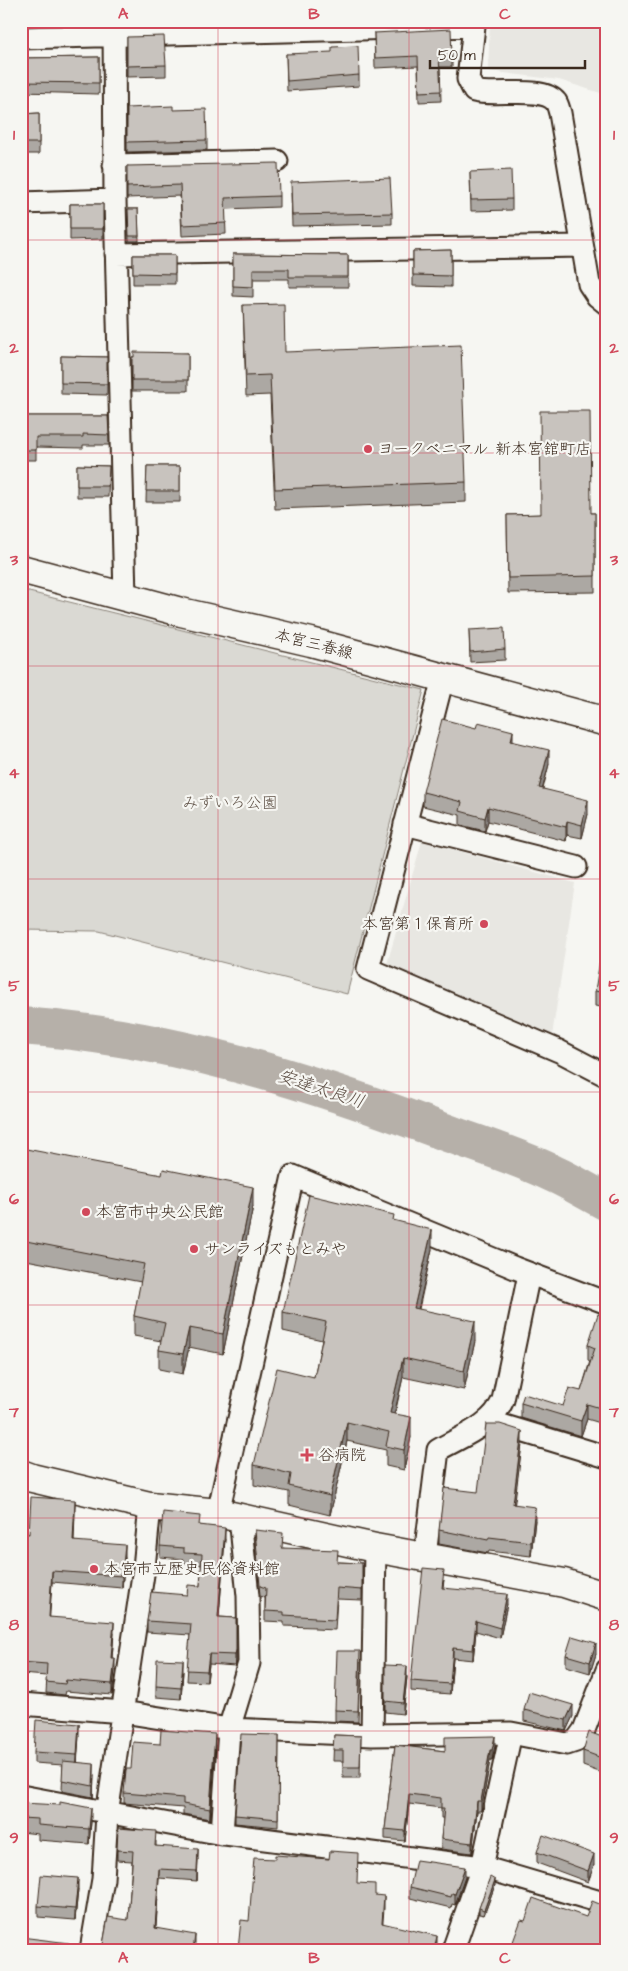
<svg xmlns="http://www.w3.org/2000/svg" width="628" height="1971" font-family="'Architects Daughter','Klee One',sans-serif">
<rect width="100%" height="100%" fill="#f6f6f2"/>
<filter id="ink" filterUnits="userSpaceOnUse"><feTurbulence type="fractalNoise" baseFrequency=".02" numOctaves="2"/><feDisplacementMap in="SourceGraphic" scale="10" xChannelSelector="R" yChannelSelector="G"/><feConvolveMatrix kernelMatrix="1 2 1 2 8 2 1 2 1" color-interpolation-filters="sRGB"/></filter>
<g filter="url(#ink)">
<path fill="#e8e7e2" d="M490 21H607V95L559 80 488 71Z
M422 841 575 883 552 1036 387 964Z"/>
<path fill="#dad9d3" stroke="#8a8278" d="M21 590 424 690 347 994 99 931 21 930Z"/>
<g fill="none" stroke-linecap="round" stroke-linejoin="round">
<path stroke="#b6b0a9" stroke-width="38" d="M21 1026C164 1036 301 1078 434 1128 473 1143 515 1155 554 1174 572 1182 589 1193 607 1202"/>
<defs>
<path id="street" d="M114 21 115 200 125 597
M21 38 474 26 468 79 474 91C494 97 543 85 556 102 558 105 559 110 560 113L589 284 597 296 607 304
M114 165 277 161
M21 203 115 200
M116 254 582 246
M443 678 368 969 559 1051 607 1076
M405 824 576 867
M495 1423 607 1457
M218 1513 293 1176 515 1268 607 1303
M375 1548 372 1735 511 1733 567 1744 576 1741 584 1730 607 1670
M425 1556 438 1450C462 1436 492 1426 503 1400L529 1274
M21 1704 123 1712 229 1729 372 1735
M21 1796 217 1833 482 1867 607 1904
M222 1834 229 1729 249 1663 248 1596 240 1517
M91 1950 103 1879 107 1814 144 1568 150 1506
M453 1950 482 1867 511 1733"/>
<path id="secondary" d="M21 1474 32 1478 150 1506 218 1513 375 1548 564 1583 607 1597"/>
<path id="primary" d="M21 569 181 612 311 642 607 722"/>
</defs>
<use href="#street" stroke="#3b2a1e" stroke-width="25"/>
<use href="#secondary" stroke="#3b2a1e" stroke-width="31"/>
<use href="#primary" stroke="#3b2a1e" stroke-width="31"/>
<use href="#street" stroke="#f6f6f2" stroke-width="21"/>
<use href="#secondary" stroke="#f6f6f2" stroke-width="28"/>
<use href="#primary" stroke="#f6f6f2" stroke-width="28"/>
</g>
<path fill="#aca8a3" stroke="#3b2a1e" d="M73 21H100V23L73 24Z
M374 33 452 57V67H440L441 101 419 102 418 66 375 68Z
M127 37 166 65V76L127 77Z
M286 54 359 75V86L287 91Z
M99 57V94L21 92V58Z
M127 108 207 140V150L127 152Z
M39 113V154H21V114Z
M127 166 279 196V207L225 209 226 234 182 236 180 196 127 198Z
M470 172 512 199V210L471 211Z
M291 193 392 213V224L292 226Z
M70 204H103V239L70 240Z
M128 209H138L139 241H129Z
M451 250V287L413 286V251Z
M233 254 348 255V287H289V279H253V297L233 296Z
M133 255H175V284H133Z
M243 305 285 352 466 482V502L275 509 270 395 246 396Z
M188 353V391H132V357Z
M61 356 107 357V395L61 394Z
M21 416H108L109 445H83V448L36 447V460H21Z
M77 465 109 466 108 497H77Z
M147 466H180V502H146Z
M595 513V592L508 593 507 515Z
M469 630 505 649V660L470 662Z
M513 741 549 764 543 789 588 814 582 838 567 835 566 841 488 821 485 831 460 825V815L423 806V792Z
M607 936V1008L595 1006V991Z
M21 1148 253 1206 223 1354 189 1347 183 1374 159 1369V1350L161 1341 134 1336V1316L141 1282 21 1259Z
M394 1221 432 1249 419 1309 475 1341 464 1390 403 1377 395 1414 411 1437 404 1470 386 1466V1450L347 1441 330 1515 289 1505V1492L254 1485V1465L314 1377 322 1340 283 1331V1312Z
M607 1317V1425L587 1419 581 1436 521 1418V1403L563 1406 581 1391 590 1361 588 1360V1345Z
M522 1444 514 1504 535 1520 531 1556 489 1551 488 1553 439 1544V1530L478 1492Z
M75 1511 74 1541 125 1557 122 1588 52 1582 49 1617 114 1633 112 1658 115 1670 112 1695 66 1691 65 1695 46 1693 47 1676 21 1674V1534H29Z
M200 1525 225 1539 219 1617 236 1618V1661L235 1666 209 1664 207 1682 187 1681 190 1635 147 1632V1621L200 1586 202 1565 184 1563V1559L160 1557V1546Z
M255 1530 283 1548 338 1562 362 1563V1600L337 1599 335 1630 315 1629V1627L284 1626V1622L265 1621V1598L260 1596 255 1541Z
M444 1580 443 1588 507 1604 500 1638 476 1631 473 1660 453 1658 450 1694 411 1691V1681Z
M596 1654 590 1673 566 1666V1655Z
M360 1662 358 1722 335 1721V1710Z
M385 1665 407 1677 403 1714 385 1712Z
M183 1671 181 1699 156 1697V1686Z
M524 1710 573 1716 566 1731 524 1721Z
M79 1735 77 1762 94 1775 93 1797 62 1791 63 1765 34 1763V1752Z
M279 1735 278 1827 235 1823V1815Z
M334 1735 361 1736 360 1778H343V1761H333Z
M607 1739V1775L583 1766V1751Z
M160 1744 215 1745 210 1819 183 1814V1808L124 1803V1793Z
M395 1745 445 1751 495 1746 492 1760H490L481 1811H477L472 1853 441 1849V1839L443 1818H441V1808L409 1804 405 1841 385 1839V1829Z
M21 1803 91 1822 89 1844 38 1840V1834L21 1832Z
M156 1841V1846L198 1859 197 1881 159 1878 156 1928 195 1945 128 1920 132 1861 117 1860V1850Z
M537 1852 594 1865 588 1882 537 1863Z
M465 1877 455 1905 452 1904 451 1908 410 1898V1887Z
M495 1885 484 1915 479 1914V1908Z
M78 1889 75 1920 38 1917V1906Z"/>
<path fill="#8c8885" stroke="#3b2a1e" d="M513 731V745L511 741Z
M549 750V764L539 802V788Z
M588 800V814L582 838V825Z
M488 807V821L485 831V818Z
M567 821V835L566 841V827Z
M253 1187V1206L223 1354V1334Z
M432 1230V1249L414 1327V1308Z
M475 1321V1341L464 1390V1371Z
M189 1328V1347L183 1374V1354Z
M403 1358V1377L390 1432V1413Z
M587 1404V1419L581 1436V1421Z
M411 1417V1437L404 1470V1450Z
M347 1422V1441L330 1515V1496Z
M522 1431V1444L513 1517V1504Z
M75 1500V1511L73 1553V1541Z
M535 1507V1520L531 1556V1542Z
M225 1528V1539L218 1628V1617Z
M125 1545V1557L122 1588V1576Z
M52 1571V1582L49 1628V1617Z
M507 1594V1604L500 1638V1628Z
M476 1621V1631L473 1660V1650Z
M114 1622V1633L111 1669V1658Z
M596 1643V1654L590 1673V1662Z
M453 1648V1658L450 1694V1684Z
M236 1650V1661L235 1666V1655Z
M209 1654V1664L207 1682V1671Z
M115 1658V1670L112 1695V1684Z
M183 1660V1671L181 1699V1688Z
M407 1666V1677L403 1714V1703Z
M573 1705V1716L566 1731V1720Z
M79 1724V1735L77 1766V1755Z
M215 1734V1745L210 1819V1809Z
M495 1736V1746L492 1760V1750Z
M490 1750V1760L481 1811V1801Z
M94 1764V1775L93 1797V1786Z
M409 1794V1804L405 1841V1831Z
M477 1801V1811L472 1853V1843Z
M91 1808V1822L89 1844V1829Z
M198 1849V1859L197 1881V1871Z
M594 1854V1865L588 1882V1871Z
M465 1867V1877L455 1905V1894Z
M159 1869V1878L155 1938V1928Z
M78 1878V1889L75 1920V1909Z
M495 1880V1885L484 1915V1910Z
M384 1896V1908L382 1935V1923Z
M195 1935V1945L194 1950H193Z
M437 1936V1950H434Z"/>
<path fill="#c8c3be" stroke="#3b2a1e" d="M451 29 452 57H439L441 91 419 92 418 56 375 58 374 33Z
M164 36 166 65 127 66V37Z
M358 46 359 75 287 81 286 54 332 52V47Z
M99 57V83L21 82V58Z
M173 106V110L206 109 207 140 127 142V108Z
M39 113V143H21V114Z
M278 163 279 196 225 198 226 223 182 225 180 185 127 187V166Z
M511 170 512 199 471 200 470 172Z
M390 178 392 213 292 215 291 182Z
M70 204H103V229H70Z
M128 209H138L139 236H129Z
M451 250V276L413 275V251Z
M233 254 348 255V277H289V269H253V287L233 286Z
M133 255H175V274L133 273Z
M284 304 285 352 461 345 466 482 275 489 270 375 246 376 243 305Z
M134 352 188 353V380H132V357H134Z
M61 356 107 357V384L61 383Z
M540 411H590L591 513H595V576L508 578 507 515 541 514Z
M21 416H108L109 435 83 434V437H36V450H21Z
M77 465 109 466 108 486H77Z
M147 466H180V491H146Z
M504 628 505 649 470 652 469 630Z
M442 719 476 728 478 722 513 731 511 741 549 750 539 788 588 800 582 825 567 821 566 827 488 807 485 818 460 811 462 802 423 792Z
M604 935 607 936V993L595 991Z
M21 1148 162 1175 163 1169 253 1187 223 1334 189 1328 183 1354 159 1350 165 1323 134 1316 144 1264 21 1240Z
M309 1195 394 1215 393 1220 432 1230 414 1308 475 1321 464 1371 403 1358 390 1413 411 1417 404 1450 386 1446 389 1432 347 1422 330 1496 289 1486 291 1474 254 1465 277 1368 314 1377 326 1322 283 1312Z
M598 1314 607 1317V1410L587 1404 581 1421 521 1403 524 1394 563 1406 569 1388 581 1391 595 1348 588 1345Z
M486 1424H500L522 1431 513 1504 535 1507 531 1542 489 1537 488 1540 439 1530 444 1488 478 1492Z
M31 1497 75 1500 73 1541 125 1545 122 1576 52 1571 49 1617 114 1622 111 1658H115L112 1684 66 1680 65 1684 46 1682 47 1664 21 1662V1533L29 1534Z
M163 1512 200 1516 199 1525 225 1528 218 1617 236 1618V1650L235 1655 209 1654 207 1671 187 1670 191 1624 147 1621 151 1592 187 1595 188 1585 200 1586 202 1554 184 1553V1548L160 1546Z
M255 1530 283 1533 282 1548 338 1550 337 1562 362 1563V1590L337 1588 335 1620 315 1619V1617L284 1615V1612L265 1611 266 1588 260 1586Z
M423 1568 444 1570 442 1588 507 1594 500 1628 476 1621 473 1650 453 1648 450 1684 411 1681Z
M572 1636 596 1643 590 1662 566 1655Z
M337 1651H360L358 1711 335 1710Z
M157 1659 183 1660 181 1688 156 1686Z
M385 1665 407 1666 403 1703 385 1701Z
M529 1692 573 1705 566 1720 524 1710Z
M36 1720 79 1724 77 1755 34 1752Z
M161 1730 215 1734 210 1809 183 1804V1798L124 1793 126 1769H131L133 1742 160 1744Z
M589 1732 607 1739V1760L583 1751Z
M241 1734 279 1735 278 1819 235 1815Z
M334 1735 361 1736 360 1767H343V1750H333Z
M495 1736 492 1750H490L481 1801H477L472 1843 441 1839 444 1808H441V1798L409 1794 405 1831 385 1829 395 1745 445 1751V1737Z
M63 1761 94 1764 93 1786 62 1780Z
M60 1802 91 1808 89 1829 38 1825V1819L21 1818V1803L60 1805Z
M118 1828 156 1831 155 1846 198 1849 197 1871 159 1869 155 1928 195 1935 193 1950H102L108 1917 128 1920 133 1851 117 1850Z
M543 1835 594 1854 588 1871 537 1852Z
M330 1851 358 1853 357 1883 375 1884V1895L384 1896 382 1923 437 1936 434 1950H238L241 1920 249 1921 254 1858 275 1859V1855L329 1859Z
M416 1860 465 1867 455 1894 452 1893 451 1897 410 1887Z
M41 1875 78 1878 75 1909 38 1906Z
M490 1877 495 1880 484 1910 479 1908Z
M533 1898 586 1917 592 1901 607 1907V1950H510L521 1920 525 1921Z
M21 1937 69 1943 68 1950H21Z"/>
</g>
<path fill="none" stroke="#d1495b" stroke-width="1" stroke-opacity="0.55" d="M218 21V1950M409 21V1950M21 240H607M21 453H607M21 666H607M21 879H607M21 1092H607M21 1305H607M21 1518H607M21 1731H607"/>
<g fill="#d1495b" stroke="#f6f6f2" stroke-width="2">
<circle cx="368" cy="449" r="5"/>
<circle cx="484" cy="924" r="5"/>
<circle cx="86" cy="1212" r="5"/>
<circle cx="194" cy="1249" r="5"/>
<path d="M304.5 1447.5h5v5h5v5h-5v5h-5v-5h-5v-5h5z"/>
<circle cx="94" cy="1569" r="5"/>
</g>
<g text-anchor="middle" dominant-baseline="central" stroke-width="4.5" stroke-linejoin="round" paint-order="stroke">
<g font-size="16" fill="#3b2a1e" stroke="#f6f6f2" text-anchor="start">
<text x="378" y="449">ヨークベニマル 新本宮舘町店</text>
<text x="474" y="924" text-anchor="end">本宮第１保育所</text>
<text x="96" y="1212">本宮市中央公民館</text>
<text x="204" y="1249">サンライズもとみや</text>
<text x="318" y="1455">谷病院</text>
<text x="104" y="1569">本宮市立歴史民俗資料館</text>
</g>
<g font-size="16" fill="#3b2a1e" stroke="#f6f6f2">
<text transform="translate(314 644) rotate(14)">本宮三春線</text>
</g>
<g font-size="16" fill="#63564b" stroke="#f6f6f2">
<text x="230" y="803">みずいろ公園</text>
</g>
<g font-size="18" font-style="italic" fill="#605248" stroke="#f6f6f2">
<text transform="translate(321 1089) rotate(18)">安達太良川</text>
</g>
</g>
<rect width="628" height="1971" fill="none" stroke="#f6f6f2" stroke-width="55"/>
<path d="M430 60v8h155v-8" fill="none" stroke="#3b2a1e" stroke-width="2.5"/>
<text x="438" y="60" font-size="15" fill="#3b2a1e" stroke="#f6f6f2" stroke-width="4" paint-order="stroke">50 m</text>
<rect x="28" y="28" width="572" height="1916" fill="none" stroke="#d1495b" stroke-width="2"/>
<g font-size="16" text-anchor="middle" font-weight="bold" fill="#d1495b">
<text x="123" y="19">A</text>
<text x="314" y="19">B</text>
<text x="505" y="19">C</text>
<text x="14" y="140">1</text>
<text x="614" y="140">1</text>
<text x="14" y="353">2</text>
<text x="614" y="353">2</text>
<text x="14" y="565">3</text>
<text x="614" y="565">3</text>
<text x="14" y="778">4</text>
<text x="614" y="778">4</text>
<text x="14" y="991">5</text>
<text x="614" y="991">5</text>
<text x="14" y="1204">6</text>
<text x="614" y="1204">6</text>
<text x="14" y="1417">7</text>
<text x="614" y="1417">7</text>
<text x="14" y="1630">8</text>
<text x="614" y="1630">8</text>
<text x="14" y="1843">9</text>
<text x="614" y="1843">9</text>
<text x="123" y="1963">A</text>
<text x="314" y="1963">B</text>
<text x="505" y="1963">C</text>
</g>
</svg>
